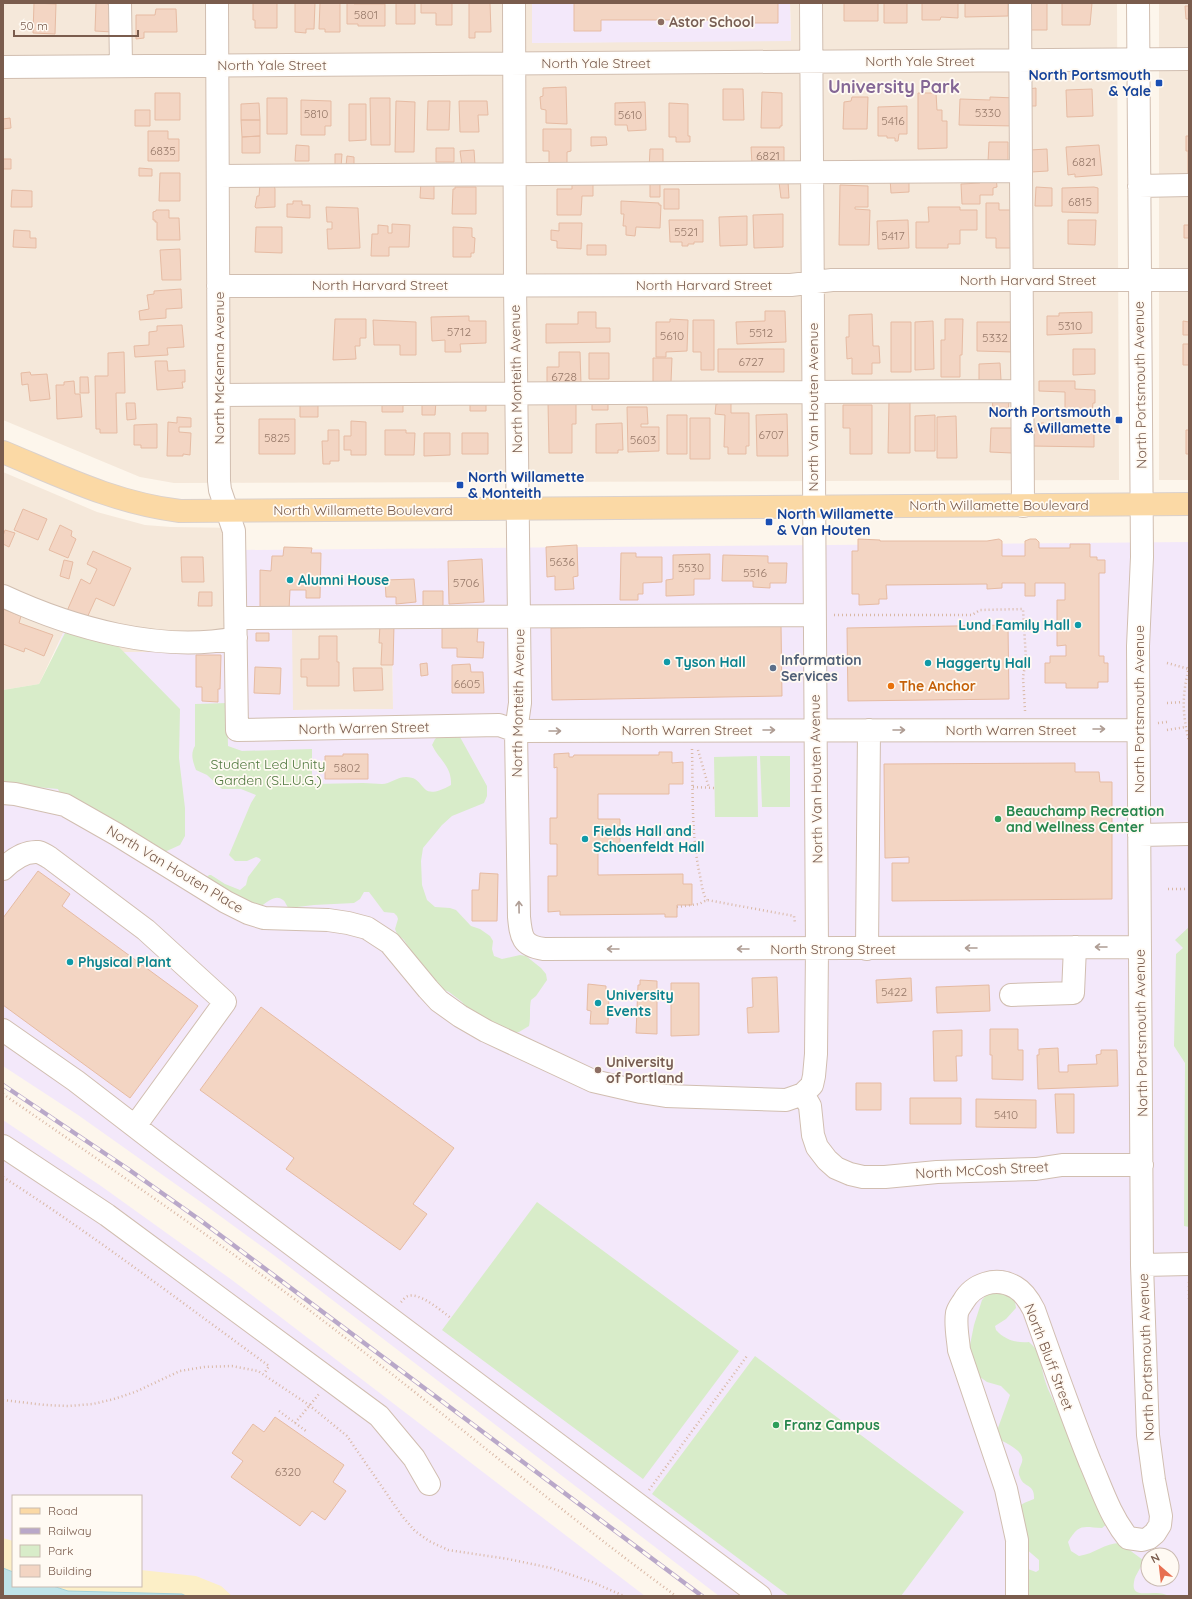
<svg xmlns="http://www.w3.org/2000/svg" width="1192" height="1599" font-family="Quicksand,sans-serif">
<rect width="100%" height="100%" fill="#fdf6ec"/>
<path fill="#f5e8da" d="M3 3H532V43L791 40 790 3H1117L1119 480 174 483 140 477 3 420Z
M1159 3H1189V480H1159Z
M3 472 97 512 145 525 171 527 242 528 241 652H114L64 631 39 684 3 690Z
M392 626 393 709 292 710V627Z"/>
<path fill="#f3e8fa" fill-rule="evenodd" d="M532 3H790L791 41 532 43Z
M1189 542V1596H719L275 1256 205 1205 78 1115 3 1066V776L64 631 114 652H241V627H292L293 710 393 709 392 617 241 618V550ZM1148 1555H1172V1579H1148Z
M3 1120 101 1186 232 1280 645 1596H193L141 1586V1496H13V1570L3 1569Z"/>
<path fill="#d8ecc9" d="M65 633 114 642 180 709 179 758 185 808V836L180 845 158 855 62 798 58 789 3 784V690L39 684Z
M227 703 228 746 242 751 312 749V784H314C330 784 347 783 363 783 370 783 376 784 382 784 390 784 397 777 406 777 428 777 417 804 451 785 452 766 439 760 432 745L435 739 441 734 460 737 487 786V796L484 803 452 816 442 825 423 848 421 861 422 885 427 900 435 907 450 908 456 910 471 926 480 929 490 936 493 941 492 949 494 956 502 959 520 955 526 956 541 968 546 974 547 980 536 996 531 1000C529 1009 531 1017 529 1026L519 1032 509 1033 468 1010 462 1002 449 992 436 986 419 964 404 940 397 934 395 929 398 919 397 916 394 913 384 912 369 892H364L360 899 354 903 314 905 289 908C286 906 286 902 283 900 273 892 265 907 255 908L205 879 209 875H211L225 884 240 890 246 885 248 877 261 860 259 858 256 857 247 861H235L229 855 251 803 256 795 241 789H222L207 775 196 770C193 762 190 754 195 746V704Z
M757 756 758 817H715L714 757Z
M760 756H790V807H762Z
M1189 927V1227L1184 1226 1185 1063 1174 1046 1176 954 1183 948 1175 940Z
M537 1202 739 1351 643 1479 442 1330Z
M988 1293C1001 1293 1015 1291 1016 1308L1006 1319 995 1326 996 1330C1005 1340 1016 1343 1029 1342 1040 1351 1040 1360 1043 1373 1044 1378 1046 1384 1048 1389L1107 1518V1524L1102 1528C1083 1527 1079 1523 1068 1542L1071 1551 1079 1556C1094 1554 1105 1543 1120 1543L1143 1560C1142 1568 1135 1574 1134 1582 1131 1598 1147 1592 1156 1593 1161 1593 1165 1594 1169 1596H1027L1025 1570 1028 1569 1036 1572 1039 1570V1560L1025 1548 1018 1507 1024 1503 1034 1499C1035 1483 1023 1488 1020 1477 1017 1471 1020 1468 1022 1462 1025 1451 1007 1444 999 1439L998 1428 1010 1395 1001 1386 987 1382 980 1377 969 1350 974 1325 982 1300Z
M755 1356 964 1512 901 1596H789L652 1494Z"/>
<path fill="#fcefc7" d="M3 1538 13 1541V1572L3 1568Z
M141 1570 196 1576 221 1586 232 1596H186L182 1594 68 1591 53 1586H141Z"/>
<path fill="#bfe3e8" stroke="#a5d3da" d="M3 1568 13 1572V1586H53L68 1591 182 1594 186 1596H3Z"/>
<path fill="#f3d5c3" stroke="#e6bba3" d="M34 3 56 4 55 34 33 33Z
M96 3H108V5H114L113 32 95 31Z
M253 3H277V28H255V20H253Z
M295 3H315L314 29H306V33L295 32Z
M320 3H340V32H325V29H319Z
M347 3H354V4H385V26H358V24H347Z
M396 3H415V24H396Z
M421 3H452V25H436V13H421Z
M469 3H490L491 32H475V38H469Z
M574 3H778V23H726V20H601V31H574Z
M844 3H878V21H844Z
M884 3H907V23H884Z
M922 3H958V18L941 17 940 20H922Z
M965 3H1008V16L965 17Z
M1024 3H1047V30H1024Z
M1062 3H1092L1090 25H1062Z
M1185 6H1189V30V19H1186Z
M156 9H176L177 32H144V38L136 39V15H155Z
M566 87 567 124 546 123V110L541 109 540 97 543 96V88Z
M1036 88V106H1028V89Z
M723 89H743L744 120H723Z
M1092 89 1093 116 1067 117 1066 90Z
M762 92 782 93V126H780V128H761Z
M155 93H180V120H155Z
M918 93H936L937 110H942V121H947V148L918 149Z
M852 97H868L867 129H843L844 102 851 101Z
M990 97 1016 98V126L959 125 960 99 990 100Z
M267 98H287V134H267Z
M370 98H390V145H371Z
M301 100 331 101V126H325V135H301Z
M396 101 415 102 414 152H395Z
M428 101H450L449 130H427Z
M459 101H487L488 115H478L479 132H460Z
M645 102 646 130 628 131 627 125H615V103Z
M259 103 260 120H241V104Z
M669 103 688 104V136H690V142H676V137H669Z
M349 104H366V140L349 141Z
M907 106V134H899L898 141H895V138H887V136H878V107Z
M135 110H150V126H135Z
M10 118 11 128 3 129V119Z
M241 120H260V136L242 137Z
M543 129H571V151L567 152V165H549V151H543Z
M148 131H168V139H179V161H148Z
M260 136V153H242V137Z
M1186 136H1189V178H1188V151H1186Z
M591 137H606L607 145 591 146Z
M989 142H1008V162H988Z
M296 145 309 146V161H295Z
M1099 145 1102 175 1075 177V174L1068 175 1066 147Z
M751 147H784V163L752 164Z
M436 148H454V162H436Z
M650 149H663V167L649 170Z
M1047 149 1048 171 1031 172 1030 150Z
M474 150 475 165 462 166 460 151Z
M335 154H342L341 167H335Z
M347 156 354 157V167L346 166Z
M3 159H11V169H3Z
M139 168 152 169V176H139Z
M160 173H180V201H159Z
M980 176H996L997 187 993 188V195H980V204H962L961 184 980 183Z
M909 177V192L891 193 890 178Z
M650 178H660V197H650Z
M572 180H593V196H582L581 215H557V189H572Z
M421 181H434V199L420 198Z
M788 181 789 198H781L779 182Z
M260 184 274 185 275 189V207L256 208 255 207 257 196H259Z
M840 185 868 186V207H855V209L870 210 869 245H839Z
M455 187H476V214H452L453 189H455Z
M1036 187 1052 188V206H1035Z
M1094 187 1098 188V213L1062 212V188Z
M664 189H679V209H664Z
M12 190 32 191V207H11Z
M293 201H302V205H310V218L287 217V204H293Z
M621 201 659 203V205H661L660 228 636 227 635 236 626 235V226H623L624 214H621Z
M986 203H999V210H1016L1011 248H996V238H986Z
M326 207 358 208 360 248 328 249 327 229H332V222H327Z
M928 207H960V210H977V230H960V244H948V248H916V222H929Z
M156 210H169V218H179L180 240H157V222H155V220H153V212L156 211Z
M783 214V247L754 248 753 215Z
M747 216V245L720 246 719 217Z
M669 220H703V242H694V244H688V246H682V242H670Z
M908 220 909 248 878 249 877 221Z
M1068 220H1096L1095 245 1068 244Z
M559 223H582L581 249 557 248V241L551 240V230L559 231Z
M392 224 410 225 409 247H389V256H371L372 234H378V225L388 226V233H392Z
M1184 225H1189V238H1184Z
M256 227H282V253L255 252Z
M453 227 472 228V237L475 238 474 253H471V257H453Z
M14 230 30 231V238H36V248L13 247Z
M587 245H606V255H587Z
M180 249 181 280H162L160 250Z
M181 289 182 308 166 309V318L140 320 139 311 149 309 147 295 154 294V291Z
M765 311H785L786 342 737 344 736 322 765 321Z
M578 312H596V328H610V342L546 343V324H578Z
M1092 312V333L1047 335V316H1059V313Z
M872 314 873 346H879L880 363H872V374H852V358L847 359 846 337H849V315Z
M469 316V321H486V343L460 344 461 352H445V340L432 341 431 317Z
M335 319H366V338H360V346H355L356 359 333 360Z
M670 319 688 320 687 351 666 352V357H656V322H670Z
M945 319H963L962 355H960V377H941V340H945Z
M373 320 416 322V355H400V345H374Z
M693 320H714V370H701V352H693Z
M933 321 934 369 915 370V322Z
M1183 321 1189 322V335H1183Z
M891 322H911V372H891Z
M977 322H1014L1013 352 977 351Z
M182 325 184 347 167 348 168 355 135 357 134 346 149 345V332L157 331V326Z
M1183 344H1189V365H1183Z
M718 349H784V372H718Z
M1073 349H1095V374L1073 375Z
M124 352 125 393H116L117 433H100V429H96L95 376H108V353Z
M559 352H580L581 384H547V367H559Z
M589 353H609V379H589Z
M653 358H672L671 382H653Z
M155 361H167L168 371 185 370V382H182L183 388 157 390Z
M1000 363 1001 380 979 381V364Z
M30 372 31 375 47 374 50 399 30 401 28 384 22 385 21 373Z
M80 377H88L89 393H80Z
M74 381 75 394H80L82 417 57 419 56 385H64V382Z
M1039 381H1075V389L1095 390V403H1093L1092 413 1065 412V392L1039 391Z
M993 397 1009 398 1008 417 992 416Z
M719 398H731V413H749V446H746V454H728V447H724L725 415 715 414 716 404H718Z
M470 399 486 403V411H470Z
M592 400 608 401V410H592Z
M889 400H910V453H888Z
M382 401H403V412H382Z
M422 401H436L435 415H422Z
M576 401V424H572V453H549L548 402Z
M126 403H135L136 419 127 420Z
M318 403V417H300V404Z
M843 405H872V454H850V428H843Z
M627 407H647L648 424H641V427H659V451L628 452Z
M787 414 788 456H757L756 415Z
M667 415H687V454H667Z
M935 415V451H915V416Z
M956 416 957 458H937V417Z
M177 417 191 418V427H179V432L191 433 190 455 183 454V456H167L168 422 177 423Z
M690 418H710V459H690Z
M259 419H295V454H259Z
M351 421 366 422V455H351V450H344V436H351Z
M622 423 623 450H618V453H596V424Z
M1036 423H1044L1043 425 1079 426V431H1094V447L1031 446V431H1036Z
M157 424V448H141V445H134V425Z
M991 428H1020L1012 453 990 452Z
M328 430H339V461H330V464H323L322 441H328Z
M385 430H406V433H415L414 455H385Z
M1186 430H1189V454H1186Z
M424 433H450V455L424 456Z
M462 433H488V454H462Z
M23 509 47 519 38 540 14 530Z
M60 525 72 531 71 536 76 539 68 558 49 550Z
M5 530 15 533 9 547 3 544V536Z
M858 539 880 540V541H987L999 539 1002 541V556H1025V541L1030 539H1036L1039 542V548H1070V544H1090V557H1097V560H1105V573H1099V656H1104V663H1108V682H1098V688H1066V683H1045V663H1050V656H1066V645L1057 646V600H1065V583H1035V596H1025V583H1002V588L987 589V584L886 585 887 599H879V604L859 605V594H852V551H858Z
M577 545 578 576 573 577 574 589 555 590V576L547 577 546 547Z
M284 547 312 548 311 553H321L320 598H306V590H290L289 610 260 609V570L271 571 272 556H283Z
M93 551 131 568 114 606 96 598 86 620 67 611 81 579 90 584 97 569 87 564Z
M621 553H636V557H662V582L643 583V594H638V600H620Z
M710 554V579H694V595L666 596V580L673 579V555Z
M723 555 768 556V563H787L786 583H770V588L753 587V581H722Z
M181 557H203L204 582H182Z
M482 559 484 602 449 604 448 561Z
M64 560 73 562 69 579 60 576Z
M414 579 416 602 396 604V597H386L385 580Z
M423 591H443V610H423Z
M199 592H212V606H198Z
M3 609 21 616 19 623 53 635 44 656 25 648 24 652 3 644Z
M380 625H394L393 665H381L382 643H379Z
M781 625 782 696 552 700 551 628Z
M1008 625 1009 699 848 701 847 628Z
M442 626 478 627 477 642H484L483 658 457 657V648H442Z
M256 633H269V641H256Z
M319 636H337V662H339V686H307V677H301V659H319Z
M196 655H221L220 689H218V702L202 701V687H196Z
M427 663 428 675 421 676 420 664Z
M470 664 471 672H483L484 693H452V665Z
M255 667 281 668 280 694 254 693Z
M353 668H382L383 690 354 691Z
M659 752H672V763L683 762V784H669V794H598V819H620V847L598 848V875L683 874V884H692V905H677V917H665V914L560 915V911L548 912V876H557V844H550V818H557V767L554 768V754L569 753V757H573L574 755H659Z
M343 754H368V779H325V756H343Z
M1075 763V772H1099L1100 782H1112V899L892 901V863H909V857L885 858 884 764Z
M38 871 70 894 62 906 198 1006 130 1098 3 1005V918Z
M480 873 498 874 497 921H472V890H479Z
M777 977 779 1032 748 1033 747 1008 753 1007 752 978Z
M911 978 912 1001 877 1003 876 980Z
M640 980 657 981V1034L636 1033 638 985H640Z
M671 983H699V1035L671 1036Z
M588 984 606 986V996H609L608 1024H590L591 1011 587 1010Z
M989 985 990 1011 937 1013 936 987Z
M261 1007 454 1148 413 1204 427 1214 400 1250 286 1169 294 1158 200 1090Z
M990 1029H1018V1050H1023V1080L992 1079V1055H990Z
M962 1030V1056H956L957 1081H934L933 1031Z
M1058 1048 1059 1072H1068V1065L1097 1064 1096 1055 1101 1054V1050H1117L1118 1086 1038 1089 1037 1055H1039V1049Z
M856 1083H881V1110H856Z
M1055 1094H1074V1133H1057Z
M910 1098H961V1124H910Z
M976 1099 1036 1100V1128L976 1127Z
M275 1417 344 1465 333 1482 346 1491 325 1520 312 1511 300 1526 231 1477 243 1461 232 1453 253 1424 264 1432Z"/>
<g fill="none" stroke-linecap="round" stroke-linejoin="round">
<defs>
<path id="minor" d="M120 3 121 65
M217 3 219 481 220 490 234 531 237 730 499 725 516 731 1138 730
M514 3 515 285 520 703 516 731 519 917C521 937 522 946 544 949L1140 947
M1020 3 1023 506
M3 67 1189 59
M218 176 1021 171
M1139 186 1189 185
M218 286 791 285 832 280H1189
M219 395 1022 391
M3 596C72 628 160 653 236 638
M236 618 814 615
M3 793 15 794 65 805 116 834 226 902 248 913 264 918 328 920 348 923 367 928 390 943 428 989 439 1001 460 1016 486 1031 593 1081 641 1092 666 1096 786 1100 803 1094 812 1085 814 1076 816 1054 817 949 811 3
M1139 835 1189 834
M3 869C12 860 25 851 38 852 42 853 47 856 50 858L146 930 225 1002 135 1126
M867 949 869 730
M1011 995 1073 993 1075 947
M3 1030 76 1081 163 1148 760 1596
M803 1094 810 1106 813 1135 817 1147 827 1160 836 1168 850 1174 863 1177H885L937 1172 1036 1169 1062 1165H1142
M3 1146 107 1215 379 1416 414 1458 429 1484
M1142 1265 1189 1264
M1017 1596V1540L1006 1489 959 1350C958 1338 955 1325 957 1313 958 1309 961 1305 963 1302 973 1284 996 1276 1015 1287 1024 1292 1030 1302 1034 1310 1052 1361 1070 1412 1090 1462 1101 1487 1110 1516 1128 1538L1142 1540 1149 1538 1155 1533 1160 1525 1161 1516 1154 1480 1148 1435 1142 1265 1138 646 1142 557 1138 3"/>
<path id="major" d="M3 452C63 477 115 503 180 511L1189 504"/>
</defs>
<use href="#minor" stroke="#d1beb0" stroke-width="24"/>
<use href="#major" stroke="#dad1cd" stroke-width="24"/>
<path stroke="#d9b8a5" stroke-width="2.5" stroke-dasharray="1 3" stroke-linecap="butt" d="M834 615H972L980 610 1023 609 1026 660 1023 677 1025 711
M1167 663 1189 669
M1189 667C1182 696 1182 712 1189 742
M1167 703 1183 702
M1158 723 1167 722
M1167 730 1186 727
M692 749C693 791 691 835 700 876 702 884 702 893 707 900
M698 750 709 788
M693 787 715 788
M620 833 694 832
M1168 889H1189
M677 907 699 904 707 900 794 916 795 923
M3 1094C119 1174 236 1253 347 1339 457 1424 564 1514 676 1596
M3 1177C95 1236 181 1302 269 1366L264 1374
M1189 1282V1299
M401 1302C403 1300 405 1297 408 1296 420 1292 441 1311 451 1318
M3 1400 45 1405 68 1406 93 1404 114 1399 135 1392 180 1371 204 1367 232 1366 258 1371 309 1405 347 1436 402 1516 415 1531 429 1541 448 1550 508 1559 551 1568 592 1582 624 1596
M279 1411 306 1431
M295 1423 319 1394
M649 1490 747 1356"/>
<use href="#minor" stroke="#fff" stroke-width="22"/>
<use href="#major" stroke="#fbd9a5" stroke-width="22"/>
<defs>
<path id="rail" d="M3 1085 128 1169 200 1220 702 1596"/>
</defs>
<use href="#rail" stroke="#b9a8c9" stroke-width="4.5"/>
<use href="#rail" stroke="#fffaf3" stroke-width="3" stroke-dasharray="9" stroke-linecap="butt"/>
</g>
<defs><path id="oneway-shaft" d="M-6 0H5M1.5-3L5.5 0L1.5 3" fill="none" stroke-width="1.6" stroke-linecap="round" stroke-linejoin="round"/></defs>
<g stroke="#af9d94">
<use href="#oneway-shaft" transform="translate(1099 729)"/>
<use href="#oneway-shaft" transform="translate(769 730)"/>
<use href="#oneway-shaft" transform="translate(899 730)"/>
<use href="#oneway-shaft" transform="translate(555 731)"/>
<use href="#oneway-shaft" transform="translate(519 907) rotate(-91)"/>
<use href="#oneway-shaft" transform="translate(1101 947) rotate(180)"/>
<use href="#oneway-shaft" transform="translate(971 948) rotate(180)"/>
<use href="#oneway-shaft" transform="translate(613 949) rotate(180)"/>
<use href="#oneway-shaft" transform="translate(743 949) rotate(180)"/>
</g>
<g fill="#8d6e63" stroke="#fffaf3" stroke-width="1.5">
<circle cx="661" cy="22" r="4"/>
<circle cx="598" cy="1070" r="4"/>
</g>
<g fill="#1a4fb4" stroke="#fffaf3" stroke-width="1.5">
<rect x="1155" y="79" width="8" height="8" rx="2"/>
<rect x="1115" y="416" width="8" height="8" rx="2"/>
<rect x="456" y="481" width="8" height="8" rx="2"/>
<rect x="765" y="518" width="8" height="8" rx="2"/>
</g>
<g fill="#0f9aa8" stroke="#fffaf3" stroke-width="1.5">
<circle cx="290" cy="580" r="4"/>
<circle cx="1078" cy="625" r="4"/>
<circle cx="667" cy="662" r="4"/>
<circle cx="928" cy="663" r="4"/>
<circle cx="585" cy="839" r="4"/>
<circle cx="70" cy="962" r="4"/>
<circle cx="598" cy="1003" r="4"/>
</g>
<circle fill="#5c6f8a" stroke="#fffaf3" stroke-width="1.5" cx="773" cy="668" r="4"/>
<circle fill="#e8710a" stroke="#fffaf3" stroke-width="1.5" cx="891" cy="686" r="4"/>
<g fill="#2e9e5b" stroke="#fffaf3" stroke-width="1.5">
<circle cx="998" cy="819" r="4"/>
<circle cx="776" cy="1425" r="4"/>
</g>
<g text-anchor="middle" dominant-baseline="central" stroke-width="3.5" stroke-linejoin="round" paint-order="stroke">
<g font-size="12" fill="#987a6a">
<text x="366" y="14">5801</text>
<text x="988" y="112">5330</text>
<text x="316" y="113">5810</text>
<text x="630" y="114">5610</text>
<text x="893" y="120">5416</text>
<text x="163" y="150">6835</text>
<text x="768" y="155">6821</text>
<text x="1084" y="161">6821</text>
<text x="1080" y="201">6815</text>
<text x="686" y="231">5521</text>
<text x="893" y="235">5417</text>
<text x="1070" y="325">5310</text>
<text x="459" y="331">5712</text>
<text x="761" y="332">5512</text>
<text x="672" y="335">5610</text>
<text x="995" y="337">5332</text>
<text x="751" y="361">6727</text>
<text x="564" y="376">6728</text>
<text x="771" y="434">6707</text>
<text x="277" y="437">5825</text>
<text x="643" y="439">5603</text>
<text x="562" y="561">5636</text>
<text x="691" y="567">5530</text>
<text x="755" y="572">5516</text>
<text x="466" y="582">5706</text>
<text x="467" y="683">6605</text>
<text x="347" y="767">5802</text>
<text x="894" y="991">5422</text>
<text x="1006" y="1114">5410</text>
<text x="288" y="1471">6320</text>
</g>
<g font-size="14" font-weight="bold" fill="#785e54" stroke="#fffaf3" text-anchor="start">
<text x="669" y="22">Astor School</text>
<text x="606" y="1062">University<tspan x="606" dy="16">of Portland</tspan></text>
</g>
<g font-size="14" fill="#7a5c4d" stroke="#fffaf3">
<text x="920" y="61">North Yale Street</text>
<text x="596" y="63">North Yale Street</text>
<text x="272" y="65">North Yale Street</text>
<text x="1028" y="280">North Harvard Street</text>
<text x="380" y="285">North Harvard Street</text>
<text x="704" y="285">North Harvard Street</text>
<text transform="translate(219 368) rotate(-90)">North McKenna Avenue</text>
<text transform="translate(516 379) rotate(-91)">North Monteith Avenue</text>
<text transform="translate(1140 385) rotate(-91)">North Portsmouth Avenue</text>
<text transform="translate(813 407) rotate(-90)">North Van Houten Avenue</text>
<text x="999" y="505">North Willamette Boulevard</text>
<text x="363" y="510">North Willamette Boulevard</text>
<text transform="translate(518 703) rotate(-89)">North Monteith Avenue</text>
<text transform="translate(1139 709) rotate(-90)">North Portsmouth Avenue</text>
<text transform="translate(364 728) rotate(-1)">North Warren Street</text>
<text x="687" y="730">North Warren Street</text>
<text x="1011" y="730">North Warren Street</text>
<text transform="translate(816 779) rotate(-91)">North Van Houten Avenue</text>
<text transform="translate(175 869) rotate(31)">North Van Houten Place</text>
<text x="833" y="949">North Strong Street</text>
<text transform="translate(1141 1033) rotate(-91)">North Portsmouth Avenue</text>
<text transform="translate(982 1170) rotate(-3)">North McCosh Street</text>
<text transform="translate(1049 1357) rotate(69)">North Bluff Street</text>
<text transform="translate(1146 1357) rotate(-92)">North Portsmouth Avenue</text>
</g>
<g font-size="14" font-weight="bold" fill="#164399" stroke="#fffaf3" text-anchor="end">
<text x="1151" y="75">North Portsmouth<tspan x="1151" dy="16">&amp; Yale</tspan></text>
<text x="1111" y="412">North Portsmouth<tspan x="1111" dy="16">&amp; Willamette</tspan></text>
<text x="468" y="477" text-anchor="start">North Willamette<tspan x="468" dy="16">&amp; Monteith</tspan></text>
<text x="777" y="514" text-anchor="start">North Willamette<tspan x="777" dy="16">&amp; Van Houten</tspan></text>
</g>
<g font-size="14" font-weight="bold" fill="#0d838f" stroke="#fffaf3" text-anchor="start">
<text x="298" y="580">Alumni House</text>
<text x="1070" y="625" text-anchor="end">Lund Family Hall</text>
<text x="675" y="662">Tyson Hall</text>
<text x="936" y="663">Haggerty Hall</text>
<text x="593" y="831">Fields Hall and<tspan x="593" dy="16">Schoenfeldt Hall</tspan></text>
<text x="78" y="962">Physical Plant</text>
<text x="606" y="995">University<tspan x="606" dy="16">Events</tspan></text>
</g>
<g font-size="14" font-weight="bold" fill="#4e5e75" stroke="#fffaf3" text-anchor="start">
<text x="781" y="660">Information<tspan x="781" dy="16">Services</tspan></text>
</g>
<g font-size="14" font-weight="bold" fill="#c56008" stroke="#fffaf3" text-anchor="start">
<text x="899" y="686">The Anchor</text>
</g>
<g font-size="14" fill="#537a41" stroke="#fffaf3">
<text x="268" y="764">Student Led Unity<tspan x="268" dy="16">Garden (S.L.U.G.)</tspan></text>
</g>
<g font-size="14" font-weight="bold" fill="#27864d" stroke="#fffaf3" text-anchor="start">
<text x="1006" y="811">Beauchamp Recreation<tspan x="1006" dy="16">and Wellness Center</tspan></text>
<text x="784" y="1425">Franz Campus</text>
</g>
<g font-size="18" font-weight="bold" fill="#846695" stroke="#fffaf3">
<text x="894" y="86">University Park</text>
</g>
</g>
<rect width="1192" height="1599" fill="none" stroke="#7a5c4d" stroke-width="8"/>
<rect x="12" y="1495" width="130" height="92" fill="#fffaf3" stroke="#cabbb1"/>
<rect x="20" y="1508" width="20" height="6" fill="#fbd9a5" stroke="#cabbb1"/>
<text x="48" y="1515" font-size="12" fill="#7a5c4d">Road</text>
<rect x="20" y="1528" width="20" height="6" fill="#b9a8c9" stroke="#cabbb1"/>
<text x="48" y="1535" font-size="12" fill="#7a5c4d">Railway</text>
<rect x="20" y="1545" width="20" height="12" fill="#d8ecc9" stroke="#cabbb1"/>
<text x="48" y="1555" font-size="12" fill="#7a5c4d">Park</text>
<rect x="20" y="1565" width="20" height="12" fill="#f3d5c3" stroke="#cabbb1"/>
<text x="48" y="1575" font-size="12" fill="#7a5c4d">Building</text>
<g transform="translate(1160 1567) rotate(332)"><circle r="19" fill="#fffaf3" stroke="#cabbb1"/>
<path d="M0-3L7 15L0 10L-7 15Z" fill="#e76f51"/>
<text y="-6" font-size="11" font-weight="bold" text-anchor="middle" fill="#7a5c4d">N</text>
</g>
<path d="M14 30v6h124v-6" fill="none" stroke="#7a5c4d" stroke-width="2"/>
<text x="20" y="30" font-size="12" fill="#7a5c4d" stroke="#fffaf3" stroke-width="3" paint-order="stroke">50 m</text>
</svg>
